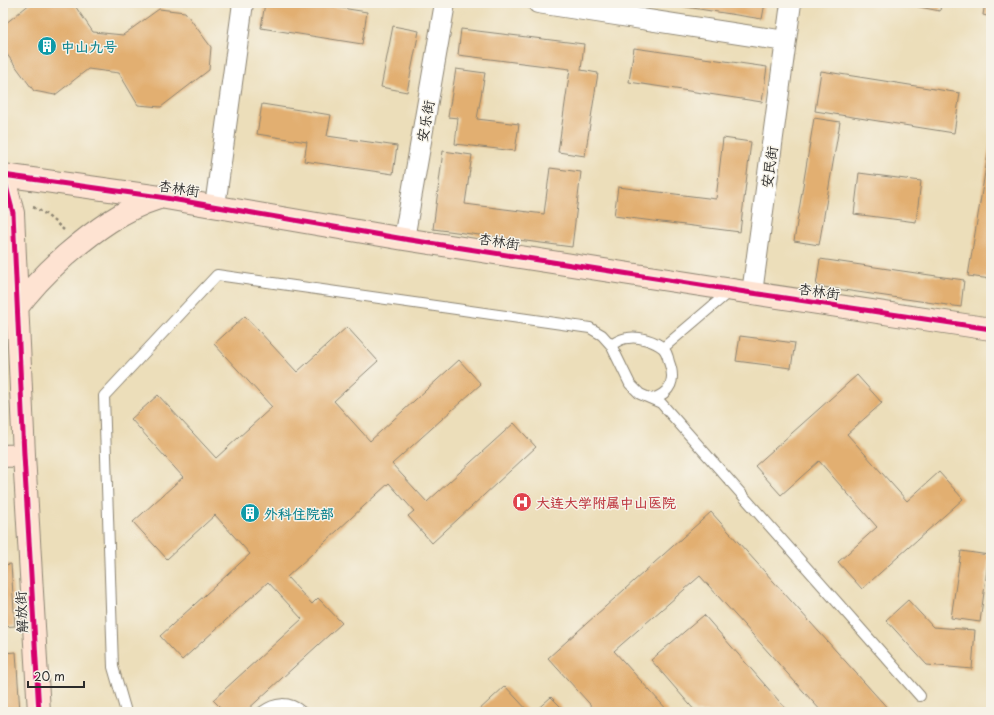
<svg xmlns="http://www.w3.org/2000/svg" width="994" height="715" font-family="'Playpen Sans','LXGW WenKai TC',sans-serif">
<rect width="100%" height="100%" fill="#f7f3e8"/>
<filter id="ink" filterUnits="userSpaceOnUse"><feTurbulence type="fractalNoise" baseFrequency=".025" numOctaves="2"/><feDisplacementMap in="SourceGraphic" scale="8" xChannelSelector="R" yChannelSelector="G"/><feConvolveMatrix kernelMatrix="1 2 1 2 8 2 1 2 1" color-interpolation-filters="sRGB"/></filter>
<filter id="wash" filterUnits="userSpaceOnUse"><feTurbulence type="fractalNoise" baseFrequency=".012" numOctaves="4" result="noise"/><feDisplacementMap in="SourceGraphic" scale="16" xChannelSelector="R" yChannelSelector="G"/><feGaussianBlur stdDeviation="0.9" result="paint"/><feColorMatrix in="noise" values="0 0 0 0 0 0 0 0 0 0 0 0 0 0 0 0 0 1.4 0 .05"/><feComposite in="paint" operator="in"/></filter>
<g filter="url(#wash)">
<rect width="100%" height="100%" fill="#ecdeba"/>
<g id="blocks">
<path fill="#e2af71" d="M31 3H73L93 32 123 35 159 9 185 12 211 47 209 70 161 107 138 105 119 73 88 69 55 95 34 91 3 49 5 24Z
M265 3H310L367 12 362 44 261 28Z
M661 3H765L762 19Z
M899 3H941L940 11Z
M985 3H991V17L983 15Z
M393 26 419 31 407 92 381 87Z
M461 29 584 44 581 70 598 73 585 156 558 152 570 69 458 55Z
M634 48 767 67 762 102 629 82Z
M456 69 485 73 477 119 519 124 515 151 455 144 458 118 448 117Z
M821 71 960 93 954 133 815 111Z
M262 104 331 115 327 136 397 146 393 174 304 161 307 142 257 134Z
M814 118 840 122 819 245 794 241Z
M723 138 751 142 740 232 614 216 618 187 716 199Z
M990 142H991V279L968 276Z
M443 151 472 155 465 204 544 214 550 168 581 172 572 247 433 229Z
M859 173 921 181 916 222 854 214Z
M820 259 964 280 961 307 816 286Z
M245 316 297 372 347 327 378 361 334 401 370 441 459 360 481 384 392 464 427 502 514 423 536 447 432 543 408 516 414 511 389 483 287 577 312 604 318 598 342 623 245 712H225L213 700 302 619 268 582 182 660 160 636 250 554 215 515 167 559 133 522 183 477 131 419 158 395 216 458 272 407 214 344Z
M740 336 795 343 791 368 736 361Z
M857 375 882 403 847 434 907 501 939 472 963 499 862 589 838 562 877 527 819 461 781 495 755 466Z
M711 512 891 712H822L700 576 614 651 669 712H597L548 658Z
M961 551 989 555 980 622 951 618Z
M11 564 15 626 3 627V565Z
M908 600 933 627 975 630 972 669 927 665 886 620Z
M704 615 786 709 782 712H696L651 660Z
M16 652 20 712H3V653Z
M505 686 529 712H477Z
M551 697 566 712H534Z"/>
</g>
</g>
<g filter="url(#ink)">
<use href="#blocks" fill-opacity="0" stroke="#8c8472" stroke-width="1"/>
<g fill="none" stroke-linecap="round" stroke-linejoin="round">
<defs>
<path id="lane" d="M611 345C616 342 622 338 628 338 638 336 655 341 663 348 666 351 668 357 669 362 676 380 671 393 652 399
M663 348 730 291
M126 712 113 667 104 396 217 275 590 328 602 335 611 345 630 384 640 394 661 403 920 696
M262 712C275 702 289 701 302 712"/>
<path id="street" d="M538 3 785 41
M215 206 243 3
M404 239 445 3
M752 293 791 3"/>
<path id="secondary" d="M3 175 160 197 404 239 752 293 991 329
M3 175 13 213 24 455 39 712
M16 309C31 288 47 272 66 255 94 231 123 209 159 198
M3 456 24 455"/>
</defs>
<use href="#lane" stroke="#8c8472" stroke-width="12"/>
<use href="#street" stroke="#8c8472" stroke-width="22"/>
<use href="#secondary" stroke="#8c8472" stroke-width="24"/>
<path stroke="#8c8472" stroke-width="2.5" stroke-dasharray="3 3" stroke-linecap="butt" d="M33 207C46 213 54 221 64 230"/>
<use href="#lane" stroke="#fff" stroke-width="10"/>
<use href="#street" stroke="#fff" stroke-width="20"/>
<use href="#secondary" stroke="#fee3d2" stroke-width="22"/>
<defs>
<path id="cycleway" d="M3 175 160 197 404 239 752 293 991 329
M3 175 13 213 24 455 39 712"/>
</defs>
<use href="#cycleway" stroke="#f7f3e8" stroke-width="8"/>
<use href="#cycleway" stroke="#d6006c" stroke-width="5"/>
</g>
</g>
<defs>
<symbol id="building-disc" viewBox="-11 -11 22 22"><circle r="9.5" fill="#0f9aa8" stroke="#f7f3e8"/><path d="M-4-6H4V6H1V3H-1V6H-4ZM-2.5-4.3h1.7v1.8h-1.7ZM.8-4.3h1.7v1.8H.8ZM-2.5-1h1.7V.8h-1.7ZM.8-1h1.7V.8H.8Z" fill="#fff"/></symbol>
<symbol id="hospital-disc" viewBox="-11 -11 22 22"><circle r="9.5" fill="#e0444e" stroke="#f7f3e8"/><path d="M-5-5h3v3.5h4V-5h3V5h-3V1.5h-4V5h-3Z" fill="#fff"/></symbol>
</defs>
<g fill-rule="evenodd">
<use href="#building-disc" x="36" y="35" width="22" height="22"/>
<use href="#hospital-disc" x="511" y="491" width="22" height="22"/>
<use href="#building-disc" x="239" y="502" width="22" height="22"/>
</g>
<g text-anchor="middle" dominant-baseline="central" stroke-width="3" stroke-linejoin="round" paint-order="stroke">
<g font-size="14" font-weight="bold" fill="#0d838f" stroke="#f7f3e8" text-anchor="start">
<text x="61" y="46">中山九号</text>
<text x="264" y="513">外科住院部</text>
</g>
<g font-size="14" fill="#2b2b2b" stroke="#f7f3e8">
<text transform="translate(425 121) rotate(-80)">安乐街</text>
<text transform="translate(769 167) rotate(-82)">安民街</text>
<text transform="translate(179 188) rotate(9)">杏林街</text>
<text transform="translate(499 241) rotate(9)">杏林街</text>
<text transform="translate(819 291) rotate(8)">杏林街</text>
<text transform="translate(21 612) rotate(-93)">解放街</text>
</g>
<g font-size="14" font-weight="bold" fill="#be3a42" stroke="#f7f3e8" text-anchor="start">
<text x="536" y="502">大连大学附属中山医院</text>
</g>
</g>
<rect width="994" height="715" fill="none" stroke="#f7f3e8" stroke-width="16"/>
<path d="M28 681v6h56v-6" fill="none" stroke="#2b2b2b" stroke-width="2"/>
<text x="34" y="681" font-size="12" fill="#2b2b2b" stroke="#f7f3e8" stroke-width="3" paint-order="stroke">20 m</text>
</svg>
